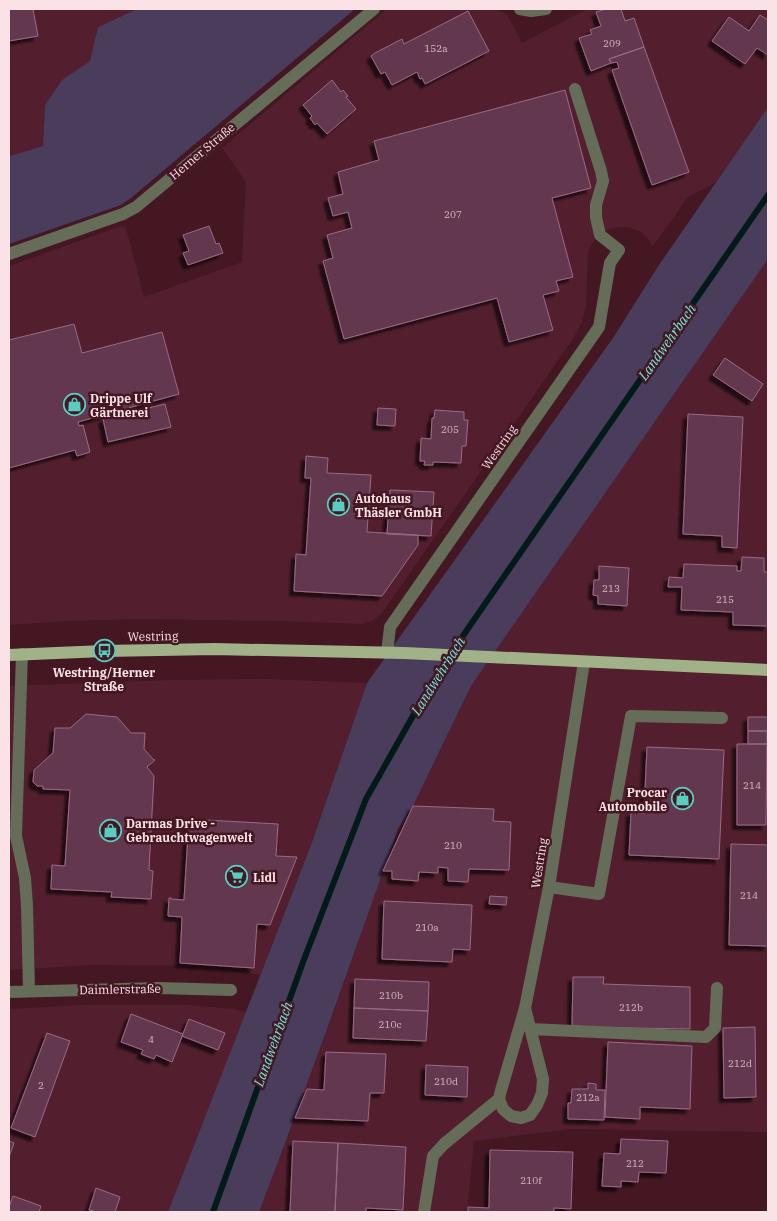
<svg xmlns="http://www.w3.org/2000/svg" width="777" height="1221" font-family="'IBM Plex Serif',serif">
<defs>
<filter id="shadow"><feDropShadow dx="-4.5" dy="4.5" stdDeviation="1" flood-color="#0009"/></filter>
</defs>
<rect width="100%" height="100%" fill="#441723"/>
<path fill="#531f2e" d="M9 9H137L98 27 90 61 62 80 45 105 43 146 10 156 9 158Z
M387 9H494L507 14 522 43 587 9H768V107L716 182 688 197 653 246 647 238 641 232 628 227H616L608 230 596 238 592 244 588 252 586 305 582 322 573 339 382 613 372 621 364 624 282 621 142 619 67 621 9 625V266L121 226 126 228 144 297 242 262 246 182 222 148Z
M768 259V1132L571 1129 474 1141 467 1212H259L295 1118 338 1000 398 829 413 806 471 686Z
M265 679 367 683 311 845 260 975 219 966 92 965 9 970V686L173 680Z
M84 1005H188L234 1009 246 1012 168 1212H9V1009Z"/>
<path fill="#4a3c5b" d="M137 9H355L131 198 121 205 9 244V158L10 156 43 146 45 105 62 80 90 61 98 27Z
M768 107V259L471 686 413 806 398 829C353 957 308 1085 259 1212H168L311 845 367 683 613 338 657 268Z"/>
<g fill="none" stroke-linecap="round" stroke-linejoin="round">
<path stroke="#021b18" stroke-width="6" d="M213 1212 303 962 366 799 431 684 469 627 768 195"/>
</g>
<path fill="#633850" stroke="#9a6a84" filter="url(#shadow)" d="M9 9H33L38 36 9 41Z
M606 9H621L625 21 634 18 644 47 609 59 611 63 591 71 579 38 592 34 590 30 601 26 596 12Z
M468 11 489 51 425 84 422 78 420 79 417 72 392 85 385 72 381 74 371 56 375 53 402 39 404 44Z
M760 15 768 20V55L757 48 745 64 712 41 729 17 749 31Z
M644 47 689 172 652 185 612 70 619 68 617 62 611 63 609 59Z
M332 80 341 92 343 90 348 96 346 97 356 109 327 134 317 123 315 125 310 118 312 116 303 105Z
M565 90 591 188 552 198 573 277 556 281 559 291 543 295 553 330 509 342 497 298 344 339 323 261 333 258 327 235 352 228 348 212 333 216 328 198 343 194 338 172 379 160 374 141Z
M209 226 216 244 219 243 223 253 188 265 183 253 189 251 183 235Z
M74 324 82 353 162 332 179 394 78 422 79 426 83 425 90 452 77 456 75 450 9 468V340Z
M725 358 763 384 752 401 713 375Z
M165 404 171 427 108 442 103 419Z
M378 408 396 409 395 426 377 425Z
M435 410 464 412V420H468L466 446H462L461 463 433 462V465H424L425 461H420L421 438 431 439 432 418H434Z
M688 414 743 417 737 548 722 547V536L683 534Z
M306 456 328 458 327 473 371 475 367 532 418 535V545L382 596 294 591 296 554 306 555 311 478H305Z
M390 490 434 492 431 536 387 534Z
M742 557 764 558V572H768V626L733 625V612L681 610 682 587H668L669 577 683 578 684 564 737 566V571H741Z
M599 566 629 568 627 606 598 604V596L593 595 594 580H599Z
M86 714 117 717 131 733H145L144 749 154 760H155L147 767 154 776 149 870 153 871 151 899 111 897 112 892 51 889 52 865 65 866 70 790 43 789V786H37L33 782 34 770 53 753 55 728H70Z
M748 717H768V731H748Z
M748 731H767V744H748Z
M737 744H767L766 825H737Z
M647 747 724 750 719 859 629 855 631 812 644 813Z
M413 806 494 809 493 821 511 822 509 870 469 869 468 882 448 881V868L438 867V873L419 872 418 881 392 879V871H383Z
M189 819 278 824 276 856 297 857 270 925 257 924 254 968 180 963 182 917 168 916 169 898H171V899L184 900Z
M731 844 768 845V946L729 945Z
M490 896 507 897 506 905 489 904Z
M384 901 472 905 470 950 453 949 452 962 382 959Z
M573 977H604L603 984 690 987V1029L572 1027Z
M355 979 429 982 428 1011 354 1008Z
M354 1008 428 1011 426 1041 353 1038Z
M131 1014 183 1034 172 1062 156 1055 154 1059 141 1054 143 1050 121 1042Z
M189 1019 225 1033 218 1050 182 1036Z
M755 1027 756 1097 724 1098 723 1028Z
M47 1033 70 1041 35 1137 11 1128Z
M608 1042 692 1046 690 1109 640 1107V1119L605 1117Z
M326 1052 386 1054 384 1093H370L368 1121 295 1118 307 1089 324 1090Z
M426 1065 468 1067 467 1097 425 1095Z
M588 1083 596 1084V1090H605L604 1120 568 1119V1103H571L572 1089H588Z
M621 1139 668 1141 666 1173 639 1172 638 1182 621 1181V1187L602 1186 604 1153 620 1154Z
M9 1141 14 1143 9 1157Z
M293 1141 338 1143 335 1212H290Z
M338 1143 406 1147 403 1210 366 1208V1212H335Z
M490 1150 573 1152 571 1209 554 1208V1212H468V1207L489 1208Z
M96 1188 120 1197 115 1212H97L89 1210Z
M13 1196 41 1206 39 1212H9V1207Z"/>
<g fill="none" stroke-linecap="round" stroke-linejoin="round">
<path stroke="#656d59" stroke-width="12" d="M520 9 531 11 546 9
M9 254 123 214 136 207 374 9
M387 653 390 627 599 327 610 263 619 250 600 235 596 217V205L603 181 601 171 575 89
M22 654 16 836 25 878 27 906 29 991
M549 887 599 894 631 716 722 718
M9 992 159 988 231 990
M525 1008 543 1079 542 1093 537 1105 530 1115 521 1118 511 1116 503 1109 499 1099 500 1094 525 1008 549 887 584 662
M530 1029 706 1037 715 1028 717 988
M424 1212 433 1156 444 1144 499 1099"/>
<path stroke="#a1b289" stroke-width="12" d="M9 655 104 651 214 649 404 653 768 670"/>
</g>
<defs>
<symbol id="shop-ring" viewBox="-11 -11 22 22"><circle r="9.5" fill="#441723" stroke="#57cec1" stroke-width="1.5"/><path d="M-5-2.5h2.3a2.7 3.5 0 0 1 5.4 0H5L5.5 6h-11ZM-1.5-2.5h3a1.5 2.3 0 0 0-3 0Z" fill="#57cec1"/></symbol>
<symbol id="bus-ring" viewBox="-11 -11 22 22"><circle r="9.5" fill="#441723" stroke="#57cec1" stroke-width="1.5"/><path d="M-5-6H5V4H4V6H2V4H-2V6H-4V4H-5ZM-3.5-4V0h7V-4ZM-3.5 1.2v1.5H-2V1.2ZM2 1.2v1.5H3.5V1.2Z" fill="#57cec1"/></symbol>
<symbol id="supermarket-ring" viewBox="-11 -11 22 22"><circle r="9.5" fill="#441723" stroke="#57cec1" stroke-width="1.5"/><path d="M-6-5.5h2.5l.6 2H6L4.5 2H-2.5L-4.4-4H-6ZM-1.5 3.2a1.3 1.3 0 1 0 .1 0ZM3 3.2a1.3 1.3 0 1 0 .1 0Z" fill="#57cec1"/></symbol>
</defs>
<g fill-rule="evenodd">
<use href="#shop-ring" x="62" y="392" width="25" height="25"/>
<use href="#shop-ring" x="326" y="492" width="25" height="25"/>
<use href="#bus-ring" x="92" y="638" width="25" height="25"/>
<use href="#shop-ring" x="670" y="786" width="25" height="25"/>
<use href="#shop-ring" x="98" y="818" width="25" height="25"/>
<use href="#supermarket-ring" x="224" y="864" width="25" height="25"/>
</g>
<g text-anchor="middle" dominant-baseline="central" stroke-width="5" stroke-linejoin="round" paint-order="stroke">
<g font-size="10" fill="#d5b8c0">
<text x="612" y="43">209</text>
<text x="436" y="48">152a</text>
<text x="453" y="214">207</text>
<text x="450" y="429">205</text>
<text x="611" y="588">213</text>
<text x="725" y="599">215</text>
<text x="752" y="785">214</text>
<text x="453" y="845">210</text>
<text x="749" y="895">214</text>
<text x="427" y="927">210a</text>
<text x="391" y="995">210b</text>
<text x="631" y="1007">212b</text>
<text x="390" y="1024">210c</text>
<text x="151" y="1039">4</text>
<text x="740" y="1063">212d</text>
<text x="446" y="1081">210d</text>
<text x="41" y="1085">2</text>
<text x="588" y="1097">212a</text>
<text x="635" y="1163">212</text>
<text x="531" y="1180">210f</text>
</g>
<g font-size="12" fill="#fbe2e6" stroke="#441723">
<text transform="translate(202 151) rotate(-40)">Herner Straße</text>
<text transform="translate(499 447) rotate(-55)">Westring</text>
<text transform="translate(153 636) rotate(-1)">Westring</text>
<text transform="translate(539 863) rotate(-81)">Westring</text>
<text transform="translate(120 989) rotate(-1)">Daimlerstraße</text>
</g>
<g font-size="12" font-weight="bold" fill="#fbe2e6" stroke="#441723" text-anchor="start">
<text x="90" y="398">Drippe Ulf<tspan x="90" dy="14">Gärtnerei</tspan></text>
<text x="355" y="498">Autohaus<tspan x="355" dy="14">Thäsler GmbH</tspan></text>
<text x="104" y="672" text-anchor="middle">Westring/Herner<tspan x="104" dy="14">Straße</tspan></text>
<text x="667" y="792" text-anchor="end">Procar<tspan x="667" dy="14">Automobile</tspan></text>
<text x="126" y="823">Darmas Drive -<tspan x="126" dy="14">Gebrauchtwagenwelt</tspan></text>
<text x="253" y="877">Lidl</text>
</g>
<g font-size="14" font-style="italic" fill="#6fe8db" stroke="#441723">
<text transform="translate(667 342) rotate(-55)">Landwehrbach</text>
<text transform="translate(438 676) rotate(-58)">Landwehrbach</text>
<text transform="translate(273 1044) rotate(-70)">Landwehrbach</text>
</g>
</g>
<rect width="777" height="1221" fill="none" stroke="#fbe2e6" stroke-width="20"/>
</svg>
